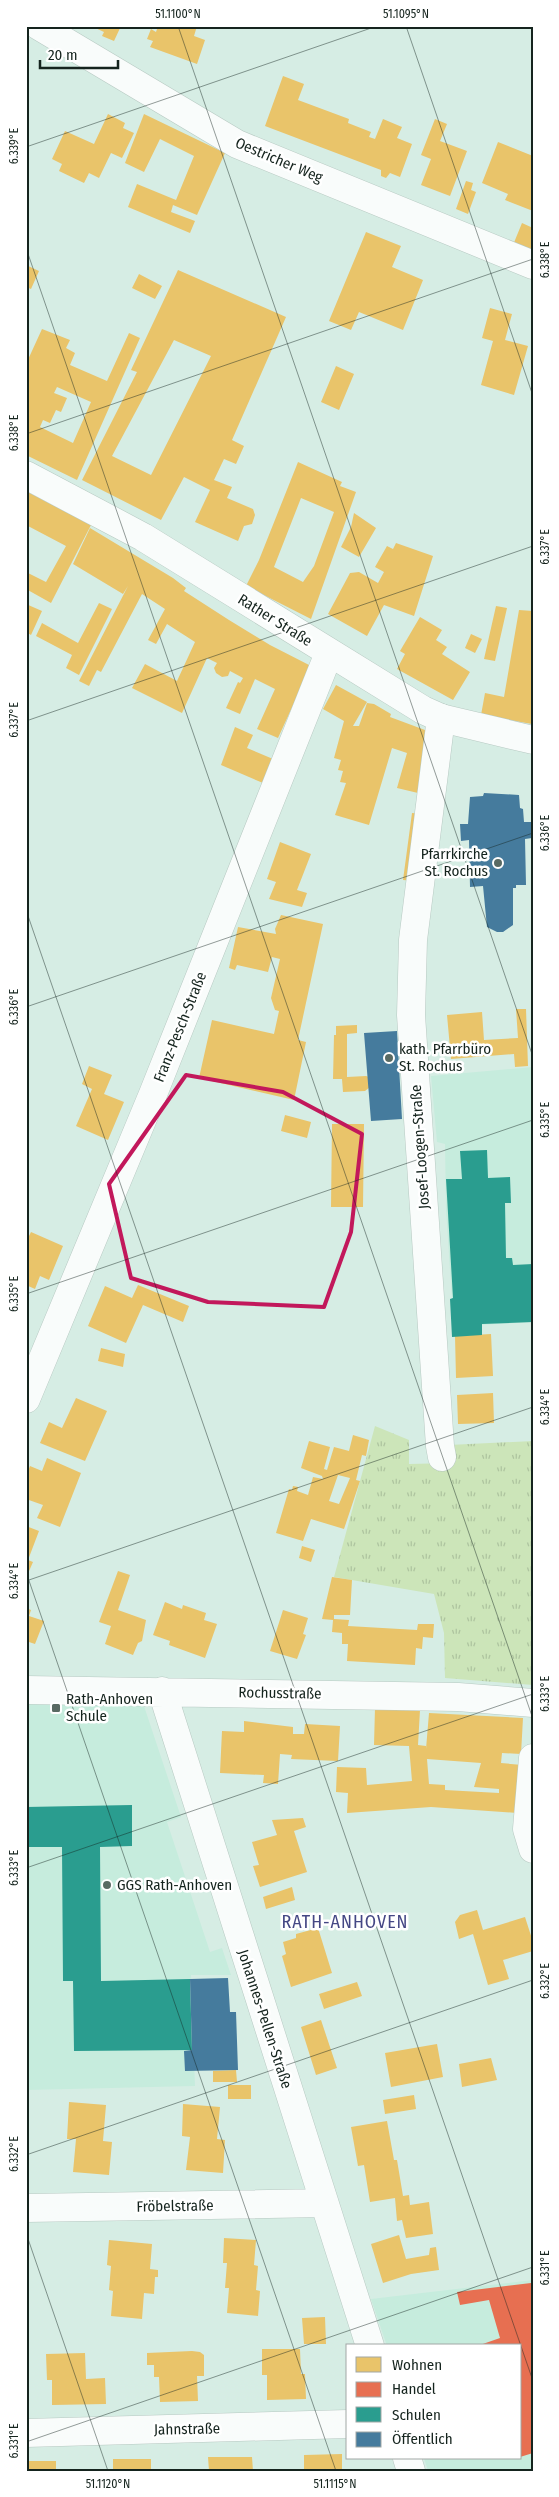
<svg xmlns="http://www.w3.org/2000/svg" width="559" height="2497" font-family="'Fira Sans Condensed',sans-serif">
<defs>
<pattern id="grass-tufts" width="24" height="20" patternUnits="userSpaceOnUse" patternTransform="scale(1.25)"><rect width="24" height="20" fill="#cce5b9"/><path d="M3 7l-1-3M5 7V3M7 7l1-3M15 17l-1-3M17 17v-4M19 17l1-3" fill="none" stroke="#aec49f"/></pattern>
</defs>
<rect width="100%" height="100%" fill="#d6ede4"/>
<path fill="#c6ecdd" d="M533 1067V1322L481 1325 452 1300 446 1209 445 1144 437 1142 431 1076Z
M26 1703H143L181 1817 167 1822 210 1952 222 1948 231 1975H191L195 2086 26 2090Z
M533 2280V2471H428L424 2458H520V2346H387L371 2299Z"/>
<path fill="url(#grass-tufts)" d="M375 1426 409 1440V1464L450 1463 449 1445 533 1441V1685L445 1678 444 1633 434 1594 334 1577Z"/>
<path fill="#e9c46a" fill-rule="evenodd" d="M91 26H121L114 41 102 36 104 32Z
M158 26H197L194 36 205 40 197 64 150 47 153 41 147 39 151 29 156 32Z
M283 76 304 84 298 100 349 119 348 123 371 132 369 137 375 139 383 119 402 127 397 138 412 144 400 177 390 173 386 178 381 176V170L265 126Z
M108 114 125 123 123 128 134 133 122 158 111 153 99 178 89 173 84 183 59 171 62 164 52 159 65 131 94 144Z
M144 114 225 153 197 215 173 205 171 212 195 221 190 233 128 207 137 184 176 200 194 156 160 139 144 172 125 163Z
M435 119 447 124 440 141 467 151 450 196 421 185 431 159 421 155Z
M498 142 533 156V211L505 200 508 194 482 183Z
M466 181 473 183 471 190 476 192 468 214 456 209Z
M522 223 533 228V253L513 245Z
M366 232 401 246 392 267 423 280 403 330 359 312 351 330 329 321Z
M26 265 39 271 31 289 26 287Z
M178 270 286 317 232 440 244 446 236 464 224 459 214 480 232 487 227 498 253 509 255 515 252 524 244 526 238 541 195 522 210 490 184 477 161 520 82 480 137 372 131 370ZM174 340 211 356 151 475 112 456Z
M139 274 162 286 155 299 132 288Z
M490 308 512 314 505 340 528 346 514 395 481 385 493 341 482 338Z
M42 329 70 340 66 348 75 353 70 365 107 381 129 333 140 338 77 480 26 455V364ZM57 387 91 402 73 443 40 427 43 420 50 423 56 410 61 412 67 398 54 393Z
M336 366 354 374 339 410 321 402Z
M298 462 342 482 340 486 356 492 311 619 246 586 259 560ZM301 498 334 512 314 566 303 582 274 567Z
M26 491 91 525 51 603 26 589V572L46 582 66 546 28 526 26 528Z
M354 513 376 528 359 557 341 547 351 527Z
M90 528 173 578 186 588 184 591 229 620 270 645 311 666 278 738 257 729 275 689 255 679 240 714 226 708 238 682 240 683 243 678 230 671 228 676 222 677 216 673 214 668 217 663 207 658 182 713 132 688 145 664 177 681 195 642 167 624 156 644 148 640 165 609 142 594 101 672 97 670 89 686 79 681 128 586 123 594 73 564Z
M396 543 433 556 414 616 384 605 367 636 328 614 350 573 359 572 378 583 384 572 375 567 387 546 393 549Z
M99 603 112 609 79 675 66 668 72 655 36 636 42 623 78 643Z
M26 604 42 611 31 635 26 632Z
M496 606 507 608 495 661 484 659Z
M519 610 533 611 532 724 481 715 485 693 504 697Z
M420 617 442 630 436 640 447 647 442 654 470 672 453 700 397 669 405 654 400 651Z
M471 634 482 639 475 653 465 648Z
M336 685 367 702 353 726H359L367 703 374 704 391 714 390 717 433 733 418 793 397 788 407 753 392 748 369 825 335 815 346 783 340 782 343 771 338 770 341 760 334 758 344 721 323 709Z
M235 727 253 735 247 748 273 759 263 783 221 765Z
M412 813 423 814 414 881 403 880Z
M280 842 311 854 297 890 307 893 302 907 269 899 276 882 267 879Z
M281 915 323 924 298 1040 306 1042 294 1100 199 1078 212 1020 274 1034 279 1011 275 1010 271 998 280 959 272 957 268 972 237 965 235 970 229 968 238 927 276 934 275 929Z
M516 1009H526L528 1066 515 1067 514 1054 451 1059 447 1015 482 1012 484 1040 518 1038Z
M357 1025V1033L347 1034V1077L366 1076 369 1077 370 1087 365 1091 343 1092 342 1079H333L334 1035H336V1026Z
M89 1066 112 1075 104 1094 124 1102 108 1140 76 1126 92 1089 82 1084Z
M285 1115 311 1122 307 1138 281 1131Z
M332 1124H364L363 1207H331Z
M31 1232 63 1246 49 1280 40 1276 35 1289 26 1285V1242Z
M138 1285 189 1306 183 1322 143 1305 126 1343 88 1326 105 1286 132 1298Z
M491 1334 493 1376 456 1378 455 1336Z
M101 1348 125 1354 123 1367 98 1361Z
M493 1393 494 1423 458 1424 457 1395Z
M76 1398 107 1411 85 1461 40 1443 49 1422 62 1428Z
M353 1435 369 1440 366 1456 362 1455 356 1480 360 1481 344 1529 311 1519 303 1541 276 1533 289 1489 292 1490 293 1486 298 1487 297 1491 308 1495 313 1477 323 1479 322 1476 301 1468 309 1441 330 1447 324 1469 327 1470 334 1447 349 1451ZM338 1475 350 1478 339 1504 329 1501Z
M47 1458 81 1473 60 1527 37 1518 43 1505 26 1499V1476L30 1466 42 1471Z
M26 1526 39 1531 28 1560 33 1562 26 1578Z
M302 1546 315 1550 311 1562 299 1558Z
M118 1571 130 1575 118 1610 146 1620 142 1641 138 1643 133 1655 105 1644 111 1626 99 1622Z
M332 1577 352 1580 350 1615H334V1619L349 1620 348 1626 417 1630 418 1624H434L433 1638 423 1637 422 1649 416 1648 415 1665 347 1661 348 1644H342V1633L332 1632 333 1620 322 1619Z
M165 1602 182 1609 183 1605 206 1613 204 1620 217 1624 205 1658 169 1645 170 1641 153 1635Z
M26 1608 31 1610 29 1616 44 1621 35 1644 26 1641Z
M283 1610 308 1618 303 1634 306 1635 297 1659 270 1651Z
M375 1708 420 1710 418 1745 426 1746V1749L429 1713 523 1718 521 1754 502 1753 501 1763 522 1765 517 1813 431 1807 347 1813 348 1793 336 1792 337 1767 366 1768 367 1785 412 1781 409 1746 374 1745ZM427 1759 481 1763 474 1787 499 1789V1793L445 1790V1785L429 1784Z
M244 1721 293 1727V1734H304L305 1724 340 1726 338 1761 291 1759 292 1755 280 1754 278 1784 263 1783 264 1775 220 1773 222 1731 244 1732Z
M303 1818 306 1827 294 1831 307 1872 260 1887 253 1866 259 1865 252 1842 277 1835 272 1820Z
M292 1887 295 1900 266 1909 263 1897Z
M477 1910 483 1930 525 1917 533 1942V1951L503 1960 509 1979 488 1985 473 1934 459 1939 455 1922 460 1915Z
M318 1928 332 1973 291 1987 282 1956 286 1954 283 1942 296 1938V1934Z
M357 1982 362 1996 324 2009 319 1994Z
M321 2020 337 2068 316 2075 301 2027Z
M437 2044 443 2077 391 2087 385 2053Z
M491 2058 497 2080 462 2087 459 2064Z
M236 2070 237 2082H213V2071Z
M228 2085H251V2099H228Z
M414 2095 416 2109 385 2114 383 2100Z
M69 2102 106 2105 103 2141 112 2142 109 2175 73 2172 76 2139H67Z
M183 2104 220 2107 217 2139 225 2140 223 2173 186 2170 190 2137 182 2136Z
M387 2121 394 2160H397L403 2196 409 2195 410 2205 429 2202 433 2234 406 2238 402 2220 397 2221 395 2198 370 2202 364 2165 358 2166 351 2127Z
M399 2235 406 2259 429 2255 430 2248 436 2247 439 2270 411 2274 383 2283 371 2244Z
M224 2238 256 2240 254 2265 258 2266 256 2290 260 2291 258 2316 227 2313 229 2288H225L227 2263H223Z
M109 2240 152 2244 150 2269 158 2270V2277H155L154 2294 144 2293 142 2319 111 2316 113 2291 109 2290 111 2266 107 2265Z
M325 2317 326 2344H304L302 2318Z
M262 2349H300L301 2374H305L306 2399 267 2400V2375H262Z
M192 2351 200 2352 204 2355V2376H197L198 2401 160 2402 159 2377H154V2365H147V2353Z
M85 2353 86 2379 105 2378 106 2404 52 2405V2380H47L46 2354Z
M342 2454V2471H304V2455Z
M208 2457H252L253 2471H209Z
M113 2459H151V2471H113Z
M26 2461H56V2471H26Z"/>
<path fill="#e76f51" d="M531 2283 533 2453 520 2457V2346H477L500 2338 489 2300 460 2305 457 2292Z"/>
<path fill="#2a9d8f" d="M487 1150 488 1178 510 1177 511 1203H505L506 1258H512L513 1265 533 1264V1322L482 1324V1335L452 1337 450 1299 453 1298 446 1179H462L460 1151Z
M132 1805V1846L100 1847 101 1981 190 1979 192 2050 74 2051 73 1981H63L62 1847H26V1807Z"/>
<path fill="#457b9d" d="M484 793 519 795 520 808 523 809 524 822H531L532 838 525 839 526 885H516V888H513V925L503 932H497L487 927 483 886 470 887 469 840 461 841 460 824H468L470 797 483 796Z
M397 1031 402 1119 371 1121 364 1033Z
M228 1978 230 2012H236L238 2070 185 2071 184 2051 192 2050 190 1979Z"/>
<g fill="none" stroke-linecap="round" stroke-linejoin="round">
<defs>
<path id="minor" d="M39 26 237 144 533 265
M441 718 413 940 411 1015 440 1446 442 1457
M26 1399 153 1094 329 653
M26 1690 458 1697 533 1703
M162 1691 370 2346
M533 1758 527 1829 533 1849
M26 2208 324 2203
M26 2433 348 2424
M407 2458 411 2471"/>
<path id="major" d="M26 475 143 537 423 710 441 718 533 740"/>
</defs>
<use href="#minor" stroke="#b7c9c2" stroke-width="29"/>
<use href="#major" stroke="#b7c9c2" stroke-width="29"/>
<use href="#minor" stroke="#f9fcfb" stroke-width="28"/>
<use href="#major" stroke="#f9fcfb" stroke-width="28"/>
</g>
<path fill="none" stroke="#c2185b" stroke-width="4" stroke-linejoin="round" d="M186 1075 283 1092 362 1134 351 1232 324 1307 208 1302 131 1278 109 1184Z"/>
<path fill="none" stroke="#15241e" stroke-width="1" stroke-opacity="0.45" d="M178 26 533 1057M406 26 533 396M26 147 377 26M26 248 533 1719M26 434 533 259M26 721 533 546M26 910 533 2381M26 1007 533 833M26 1294 533 1120M26 1572 336 2471M26 1581 533 1407M26 1868 533 1694M26 2155 533 1980M26 2233 108 2471M26 2442 533 2267"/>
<g fill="#596a63" stroke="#fff" stroke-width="2">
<circle cx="498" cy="863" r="5"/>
<circle cx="389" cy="1058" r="5"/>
<rect x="51" y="1703" width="10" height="10" rx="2.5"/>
<circle cx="107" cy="1885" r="5"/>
</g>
<g text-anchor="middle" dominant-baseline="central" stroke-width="5" stroke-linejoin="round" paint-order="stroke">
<g font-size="15" fill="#15241e" stroke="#fff">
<text transform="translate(279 160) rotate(23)">Oestricher Weg</text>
<text transform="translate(275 620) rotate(32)">Rather Straße</text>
<text transform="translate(180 1027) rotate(-68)">Franz-Pesch-Straße</text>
<text transform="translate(420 1147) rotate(-94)">Josef-Loogen-Straße</text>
<text transform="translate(280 1693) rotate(1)">Rochusstraße</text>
<text transform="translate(265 2019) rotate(72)">Johannes-Pellen-Straße</text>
<text transform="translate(175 2206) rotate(-1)">Fröbelstraße</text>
<text transform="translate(187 2429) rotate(-1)">Jahnstraße</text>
</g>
<g font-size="15" fill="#15241e" stroke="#fff" text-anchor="start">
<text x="488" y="854" text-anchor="end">Pfarrkirche<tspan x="488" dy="17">St. Rochus</tspan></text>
<text x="399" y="1049">kath. Pfarrbüro<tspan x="399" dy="17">St. Rochus</tspan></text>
<text x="66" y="1699">Rath-Anhoven<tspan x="66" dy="17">Schule</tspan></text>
<text x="117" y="1885">GGS Rath-Anhoven</text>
</g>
<g font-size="18" letter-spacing="1" fill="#444784" stroke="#fff">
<text x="345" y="1922">RATH-ANHOVEN</text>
</g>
</g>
<rect width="559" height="2497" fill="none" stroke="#ffffff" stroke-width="55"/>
<rect x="346" y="2344" width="175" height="115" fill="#ffffff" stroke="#a1a7a5"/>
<rect x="356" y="2357" width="25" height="15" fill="#e9c46a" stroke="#a1a7a5"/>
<text x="392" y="2370" font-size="15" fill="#15241e">Wohnen</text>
<rect x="356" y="2382" width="25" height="15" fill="#e76f51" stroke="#a1a7a5"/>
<text x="392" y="2394" font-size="15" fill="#15241e">Handel</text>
<rect x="356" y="2407" width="25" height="15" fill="#2a9d8f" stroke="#a1a7a5"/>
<text x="392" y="2420" font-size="15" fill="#15241e">Schulen</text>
<rect x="356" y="2432" width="25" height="15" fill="#457b9d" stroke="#a1a7a5"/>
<text x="392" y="2444" font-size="15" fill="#15241e">Öffentlich</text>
<path d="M40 60v8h78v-8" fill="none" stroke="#15241e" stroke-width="2.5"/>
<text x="48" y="60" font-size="15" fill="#15241e" stroke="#ffffff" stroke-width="4" paint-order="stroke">20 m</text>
<rect x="28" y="28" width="504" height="2442" fill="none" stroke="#15241e" stroke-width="2"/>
<g font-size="12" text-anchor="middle" fill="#15241e">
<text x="178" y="18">51.1100°N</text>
<text x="406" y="18">51.1095°N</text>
<text transform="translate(14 146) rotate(-90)" y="4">6.339°E</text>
<text transform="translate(545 260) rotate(-90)" y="4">6.338°E</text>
<text transform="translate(14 433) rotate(-90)" y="4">6.338°E</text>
<text transform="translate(545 547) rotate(-90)" y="4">6.337°E</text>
<text transform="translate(14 720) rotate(-90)" y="4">6.337°E</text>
<text transform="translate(545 833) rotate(-90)" y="4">6.336°E</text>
<text transform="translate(14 1007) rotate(-90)" y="4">6.336°E</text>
<text transform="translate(545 1120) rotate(-90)" y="4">6.335°E</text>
<text transform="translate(14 1294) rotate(-90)" y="4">6.335°E</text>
<text transform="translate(545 1407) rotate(-90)" y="4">6.334°E</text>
<text transform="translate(14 1581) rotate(-90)" y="4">6.334°E</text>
<text transform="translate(545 1694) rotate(-90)" y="4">6.333°E</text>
<text transform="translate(14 1868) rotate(-90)" y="4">6.333°E</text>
<text transform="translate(545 1981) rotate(-90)" y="4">6.332°E</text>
<text transform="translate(14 2154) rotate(-90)" y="4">6.332°E</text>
<text transform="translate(545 2268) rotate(-90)" y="4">6.331°E</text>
<text transform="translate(14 2441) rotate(-90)" y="4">6.331°E</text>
<text x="108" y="2488">51.1120°N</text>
<text x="335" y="2488">51.1115°N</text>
</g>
</svg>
